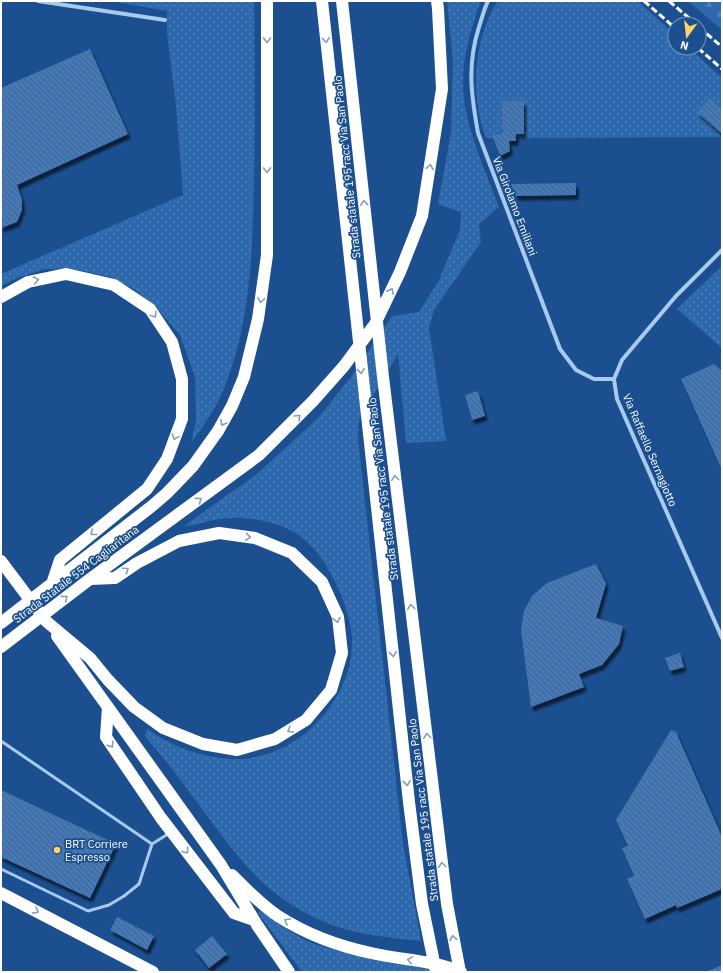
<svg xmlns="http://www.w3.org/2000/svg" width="723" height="973" font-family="'IBM Plex Sans',sans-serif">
<defs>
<pattern id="grass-dots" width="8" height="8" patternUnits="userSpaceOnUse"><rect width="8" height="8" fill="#2e69ad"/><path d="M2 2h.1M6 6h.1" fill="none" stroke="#4d80b9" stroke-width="1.8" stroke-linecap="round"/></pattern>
<pattern id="forest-firs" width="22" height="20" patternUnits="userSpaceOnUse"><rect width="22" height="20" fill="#2e69ad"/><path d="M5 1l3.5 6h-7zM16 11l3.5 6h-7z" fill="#4d80b9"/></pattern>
<pattern id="building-back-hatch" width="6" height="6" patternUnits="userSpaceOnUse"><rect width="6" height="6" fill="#4478b7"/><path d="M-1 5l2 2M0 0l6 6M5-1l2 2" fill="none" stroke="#486282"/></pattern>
<filter id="shadow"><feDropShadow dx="2.5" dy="4.5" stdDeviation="1" flood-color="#0009"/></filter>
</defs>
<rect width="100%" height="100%" fill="#1b4f8f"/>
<path fill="url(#grass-dots)" d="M110 1H254C255 60 255 118 254 177 253 247 251 320 225 386 217 407 204 425 191 443L196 420 195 377 180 335 155 306 134 289 110 277 79 270 45 269 17 278 1 286V274L183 195 176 105 167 33V11Z
M447 1H481C469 33 460 65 464 99 468 133 487 175 499 207L479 224 481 242 434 310 429 328 446 441 406 443 398 354 359 419 358 438 403 844 421 941C392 938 359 935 332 925 306 915 280 899 260 880 234 855 212 821 190 793 176 773 160 754 145 736L147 729C176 749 208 760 244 759 249 759 254 757 259 756 310 745 355 691 352 637 350 617 343 597 334 580 324 559 309 539 288 529 266 519 237 515 214 520 204 522 194 526 184 526L257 474 318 418 351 377 392 316 419 312 438 282 460 230 461 212 438 204 451 132 453 62Z
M498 1H638L675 35V48H689L722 78V137L486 138C470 97 473 38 498 1Z
M722 266V348L677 309Z
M261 909C278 923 296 938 318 945 358 958 400 960 440 972H302L258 913Z"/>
<path fill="url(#forest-firs)" d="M688 1H722V30Z"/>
<path fill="url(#building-back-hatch)" filter="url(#shadow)" d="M90 49 128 134 17 185 22 200V210L17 222 1 228V88Z
M710 98 722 109V134L697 112Z
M502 101H524V134H516V141H509L510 151 500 156 492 135H503Z
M576 183V195L516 196 511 184Z
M714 364 722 371V470L681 379Z
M478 391 485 416 472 420 465 395Z
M596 564 606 584 596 618 623 626 619 644 602 665 579 674 584 687 531 707 521 630 524 611 532 596 547 583Z
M680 653 684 667 670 671 665 658Z
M671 730 676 732 722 837V889L677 908 676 905 645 919 627 879 634 876 622 848 628 846 616 820Z
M1 790 116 844 90 898 1 857Z
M117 917 154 936 147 950 110 930Z
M212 936 227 954 209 968 195 950Z
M722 965V972H706Z"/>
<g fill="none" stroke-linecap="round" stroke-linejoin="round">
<path stroke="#a9c9ee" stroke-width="3" d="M1 741 152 844
M1 869 88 911 109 905 124 896 139 884 152 844 168 834"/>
<path stroke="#a9c9ee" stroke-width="4" d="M38 1 165 20
M488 1C484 9 482 18 479 27 467 65 471 94 478 133L560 349 576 370 594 379H614
M722 250 676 296 622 360 614 379 617 399 722 638"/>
<path stroke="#fff" stroke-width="12" d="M322 1 409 802 422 904 436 972
M342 1 383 377 447 904 460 972
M1 297 28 282 66 274 114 285 150 309 172 342 182 379V419L167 459 147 489 60 560 52 584
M1 561 46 621
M47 622 90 658 108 680 134 707 163 728 203 744 237 750 275 739 306 720 331 690 342 653 338 617 322 582 292 553 255 538 219 533 179 541 137 563 115 578 90 579
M1 623 152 506 167 493 193 466 218 431 232 406 244 377 258 319 267 255V1
M57 636 221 865 257 925 289 972
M1 647 90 579 259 455 313 401 344 366 375 324 400 272 422 216 442 89 438 9 437 1
M108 707 106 737 161 818 234 913 254 920
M232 875C246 889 261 905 278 916 306 934 338 946 371 953 401 960 433 960 461 972
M1 893 153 972"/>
<path stroke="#fff" stroke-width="3" stroke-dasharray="7 3" stroke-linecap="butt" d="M644 1 675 28
M669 1 696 24
M699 27 722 47
M698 48 722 69"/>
</g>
<defs><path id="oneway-chevron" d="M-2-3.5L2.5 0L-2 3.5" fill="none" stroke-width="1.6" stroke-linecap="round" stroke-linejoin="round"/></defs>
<g stroke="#829ec1">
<use href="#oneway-chevron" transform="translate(267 40) rotate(90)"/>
<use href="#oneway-chevron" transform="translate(326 40) rotate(84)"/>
<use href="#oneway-chevron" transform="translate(430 167) rotate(-81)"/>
<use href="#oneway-chevron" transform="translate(267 170) rotate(90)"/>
<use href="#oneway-chevron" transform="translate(364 203) rotate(-96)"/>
<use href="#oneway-chevron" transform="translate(36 280) rotate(-11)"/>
<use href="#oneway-chevron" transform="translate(391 291) rotate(-64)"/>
<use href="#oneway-chevron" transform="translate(261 300) rotate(98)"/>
<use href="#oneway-chevron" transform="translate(154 315) rotate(56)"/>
<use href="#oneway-chevron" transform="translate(361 371) rotate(84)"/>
<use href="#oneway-chevron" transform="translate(298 417) rotate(-45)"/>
<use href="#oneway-chevron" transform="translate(223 423) rotate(118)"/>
<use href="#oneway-chevron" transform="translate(175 437) rotate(110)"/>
<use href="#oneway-chevron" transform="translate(395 478) rotate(-97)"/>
<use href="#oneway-chevron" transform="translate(199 500) rotate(-36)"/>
<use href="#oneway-chevron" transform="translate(93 533) rotate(141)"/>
<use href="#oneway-chevron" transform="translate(248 537) rotate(8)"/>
<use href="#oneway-chevron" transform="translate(126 570) rotate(-35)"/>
<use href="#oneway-chevron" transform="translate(65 598) rotate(-37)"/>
<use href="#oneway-chevron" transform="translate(411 607) rotate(-97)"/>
<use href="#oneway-chevron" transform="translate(337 620) rotate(79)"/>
<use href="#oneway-chevron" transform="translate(393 654) rotate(84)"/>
<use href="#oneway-chevron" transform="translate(290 730) rotate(150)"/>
<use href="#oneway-chevron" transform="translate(427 736) rotate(-97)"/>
<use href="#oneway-chevron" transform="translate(111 745) rotate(56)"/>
<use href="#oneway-chevron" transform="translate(407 783) rotate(84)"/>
<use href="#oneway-chevron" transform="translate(186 851) rotate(53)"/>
<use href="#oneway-chevron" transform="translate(442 865) rotate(-97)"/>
<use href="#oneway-chevron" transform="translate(36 911) rotate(28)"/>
<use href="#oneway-chevron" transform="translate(287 921) rotate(-150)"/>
<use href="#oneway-chevron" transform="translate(453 938) rotate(-101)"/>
<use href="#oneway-chevron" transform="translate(410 960) rotate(-170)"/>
</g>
<circle fill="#ffd166" stroke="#1b4f8f" stroke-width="1.5" cx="57" cy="850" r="4"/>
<g text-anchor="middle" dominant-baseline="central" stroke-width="3.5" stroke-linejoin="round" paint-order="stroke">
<g font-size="11" fill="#fff" stroke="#1b4f8f">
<text transform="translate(347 167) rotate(-96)">Strada statale 195 racc Via San Paolo</text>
<text transform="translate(515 206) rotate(69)">Via Girolamo Emiliani</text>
<text transform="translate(650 450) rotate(67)">Via Raffaello Sernagiotto</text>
<text transform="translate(383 489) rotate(-97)">Strada statale 195 racc Via San Paolo</text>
<text transform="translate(76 574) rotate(-37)">Strada Statale 554 Cagliaritana</text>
<text transform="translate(423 810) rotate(-97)">Strada statale 195 racc Via San Paolo</text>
</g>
<g font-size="11" fill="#fff" stroke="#1b4f8f" text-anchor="start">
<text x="65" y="844">BRT Corriere<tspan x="65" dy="13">Espresso</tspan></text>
</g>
</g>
<rect width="723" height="973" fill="none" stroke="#ffffff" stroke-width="4"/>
<g transform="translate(687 36) rotate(195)"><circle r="19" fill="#1b4f8f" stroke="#7695bc"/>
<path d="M0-3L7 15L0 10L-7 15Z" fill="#ffd166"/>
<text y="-6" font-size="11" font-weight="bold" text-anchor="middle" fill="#ffffff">N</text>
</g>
</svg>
